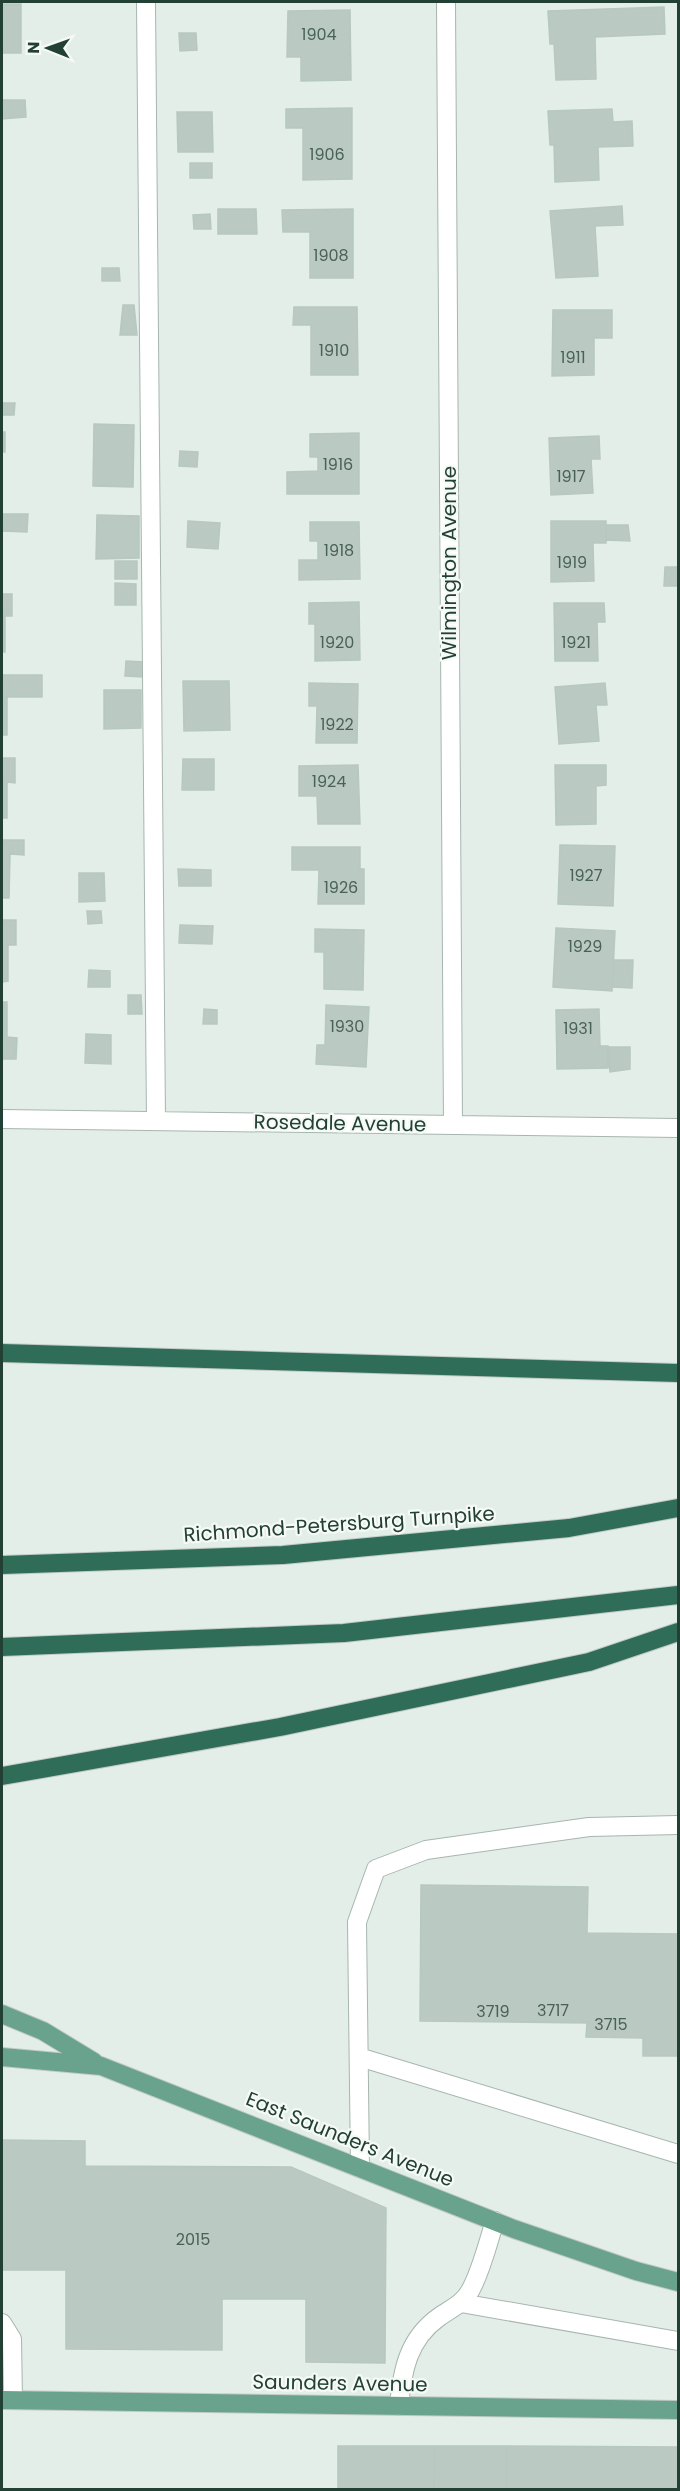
<svg xmlns="http://www.w3.org/2000/svg" width="680" height="2491" font-family="Poppins,sans-serif">
<rect width="100%" height="100%" fill="#e4eee9"/>
<path fill="#bac9c1" stroke="#b7c8bf" stroke-width="1.5" d="M2 4H21V53H2Z
M664 7 665 34 595 37 596 79 556 80 554 44H550L548 11Z
M350 10 351 80 301 81V57H287L288 11Z
M179 33H196L197 50 180 51Z
M2 100H25L26 117 2 119Z
M352 108V179L303 180V128H286V109Z
M612 109 613 122 632 121 633 146 598 147 599 180 555 182 554 145H550L548 111Z
M177 112H212L213 152H178Z
M190 163H212V178H190Z
M622 206 623 225 595 226 598 276 556 278 550 211Z
M218 209H256L257 234H218Z
M353 209V278H310V232H283L282 210Z
M210 214 211 229H194L193 215Z
M102 268H119L120 281H102Z
M123 305H134L137 335H120Z
M294 307H357L358 375H311V325H293Z
M553 310H612V338H594V375L552 376Z
M2 403H15L14 415H2Z
M94 424 134 425 133 487 93 486Z
M2 432H5V452H2Z
M359 433V494H287V472L318 471V457H310V434Z
M599 436 600 459H591L593 493 551 495 549 438Z
M180 451 198 452 197 467 179 466Z
M2 514H28L27 532 2 531Z
M97 515 139 516V558L96 559Z
M188 521 220 523 218 549 187 547Z
M551 521H606V543H593L594 581 551 582Z
M310 522H359L360 579 299 580V560H318V541H310Z
M606 525H628L630 541 606 540Z
M115 561H137V579H115Z
M665 567H678V586H664Z
M115 583 136 584V605H115Z
M2 594H12V616H5V652H2Z
M359 602 360 660 315 661V624H309V603Z
M554 603H604L605 622H597L598 661H555Z
M126 661 145 662 144 677 125 676Z
M2 675H42V697H7V735H2Z
M183 681H229L230 730 184 731Z
M309 683 358 684 357 743H316L317 706H309Z
M605 683 607 705H596L599 741 559 744 555 687Z
M104 690H141V728L104 729Z
M2 758H15V783L7 782V818H2Z
M183 759H214V790H182Z
M358 765 360 824H318L317 796H299V766Z
M555 765H606V785L596 786V824L556 825Z
M2 840H24V855L10 854 9 898H2Z
M560 845 615 846 613 906 558 904Z
M292 847H360V869H364V904H318L319 870H292Z
M178 869 211 870V886H179Z
M79 873H104L105 901 79 902Z
M87 911H101L102 923 88 924Z
M2 920H16V945H8V981L2 982Z
M180 925 213 926 212 944 179 943Z
M556 928 615 931 612 991 553 987Z
M315 929 364 930 363 990 324 989V952H315Z
M614 960H633L632 988 612 987Z
M89 970 110 971V987H88Z
M128 995H141L142 1014H128Z
M2 1002H7V1037L17 1038 16 1059H2Z
M326 1005 369 1007 366 1067 316 1064 317 1045H325Z
M204 1009 217 1010V1024H203Z
M599 1009 600 1046H608V1068L557 1069 556 1010Z
M86 1034 111 1035V1064L85 1063Z
M608 1047H630V1069L610 1072Z
M421 1885 588 1887 587 1933 678 1934V2056H643V2038L586 2037 587 2023 420 2021Z
M2 2140 85 2141V2166L291 2167 386 2208 385 2363 306 2362V2299H222V2350L66 2349V2270H2Z
M338 2446H435L434 2490H338Z
M435 2446H507V2490H434Z
M507 2446 678 2447V2490H507Z"/>
<g fill="none" stroke-linecap="round" stroke-linejoin="round">
<defs>
<path id="minor" d="M146 2 156 1120
M446 2 453 1124
M2 1119 678 1128
M359 2057 678 2154
M360 2168 357 1922 376 1869 426 1850 589 1827 678 1825
M461 2303 678 2341
M2 2323 12 2339 13 2400
M399 2406C402 2371 408 2339 439 2317 450 2309 463 2304 470 2291 481 2272 488 2242 495 2221"/>
<path id="major" d="M2 2014 43 2031 94 2062
M2 2057 101 2066 514 2229 636 2271 678 2282
M2 2400 678 2410"/>
<path id="highway" d="M2 1353 678 1373
M2 1565 283 1555 569 1528 678 1508
M2 1647 344 1633 678 1595
M2 1776 280 1727 589 1662 678 1632"/>
</defs>
<use href="#minor" stroke="#a6b6af" stroke-width="20"/>
<use href="#major" stroke="#c1cac6" stroke-width="20"/>
<use href="#highway" stroke="#c1cac6" stroke-width="20"/>
<use href="#minor" stroke="#fff" stroke-width="18"/>
<use href="#major" stroke="#69a38d" stroke-width="18"/>
<use href="#highway" stroke="#2f6d58" stroke-width="18"/>
</g>
<g text-anchor="middle" dominant-baseline="central" stroke-width="4.5" stroke-linejoin="round" paint-order="stroke">
<g font-size="16" fill="#496258">
<text x="319" y="34">1904</text>
<text x="327" y="154">1906</text>
<text x="331" y="255">1908</text>
<text x="334" y="350">1910</text>
<text x="573" y="357">1911</text>
<text x="338" y="464">1916</text>
<text x="571" y="476">1917</text>
<text x="339" y="550">1918</text>
<text x="572" y="562">1919</text>
<text x="337" y="642">1920</text>
<text x="576" y="642">1921</text>
<text x="337" y="724">1922</text>
<text x="329" y="781">1924</text>
<text x="586" y="875">1927</text>
<text x="341" y="887">1926</text>
<text x="585" y="946">1929</text>
<text x="347" y="1026">1930</text>
<text x="578" y="1028">1931</text>
<text x="553" y="2010">3717</text>
<text x="493" y="2011">3719</text>
<text x="611" y="2024">3715</text>
<text x="193" y="2239">2015</text>
</g>
<g font-size="20" fill="#234035" stroke="#f5faf7">
<text transform="translate(449 563) rotate(-90)">Wilmington Avenue</text>
<text transform="translate(340 1123) rotate(1)">Rosedale Avenue</text>
<text transform="translate(339 1524) rotate(-4)">Richmond-Petersburg Turnpike</text>
<text transform="translate(350 2139) rotate(22)">East Saunders Avenue</text>
<text transform="translate(340 2383) rotate(1)">Saunders Avenue</text>
</g>
</g>
<rect width="680" height="2491" fill="none" stroke="#234035" stroke-width="6"/>
<g transform="translate(48 48) rotate(271)" stroke="#f5faf7" stroke-width="4.5" paint-order="stroke">
<path d="M0-4.5L10 22L0 15L-10 22Z" fill="#234035"/>
<text y="-9" font-size="16" font-weight="bold" text-anchor="middle" fill="#234035">N</text>
</g>
</svg>
